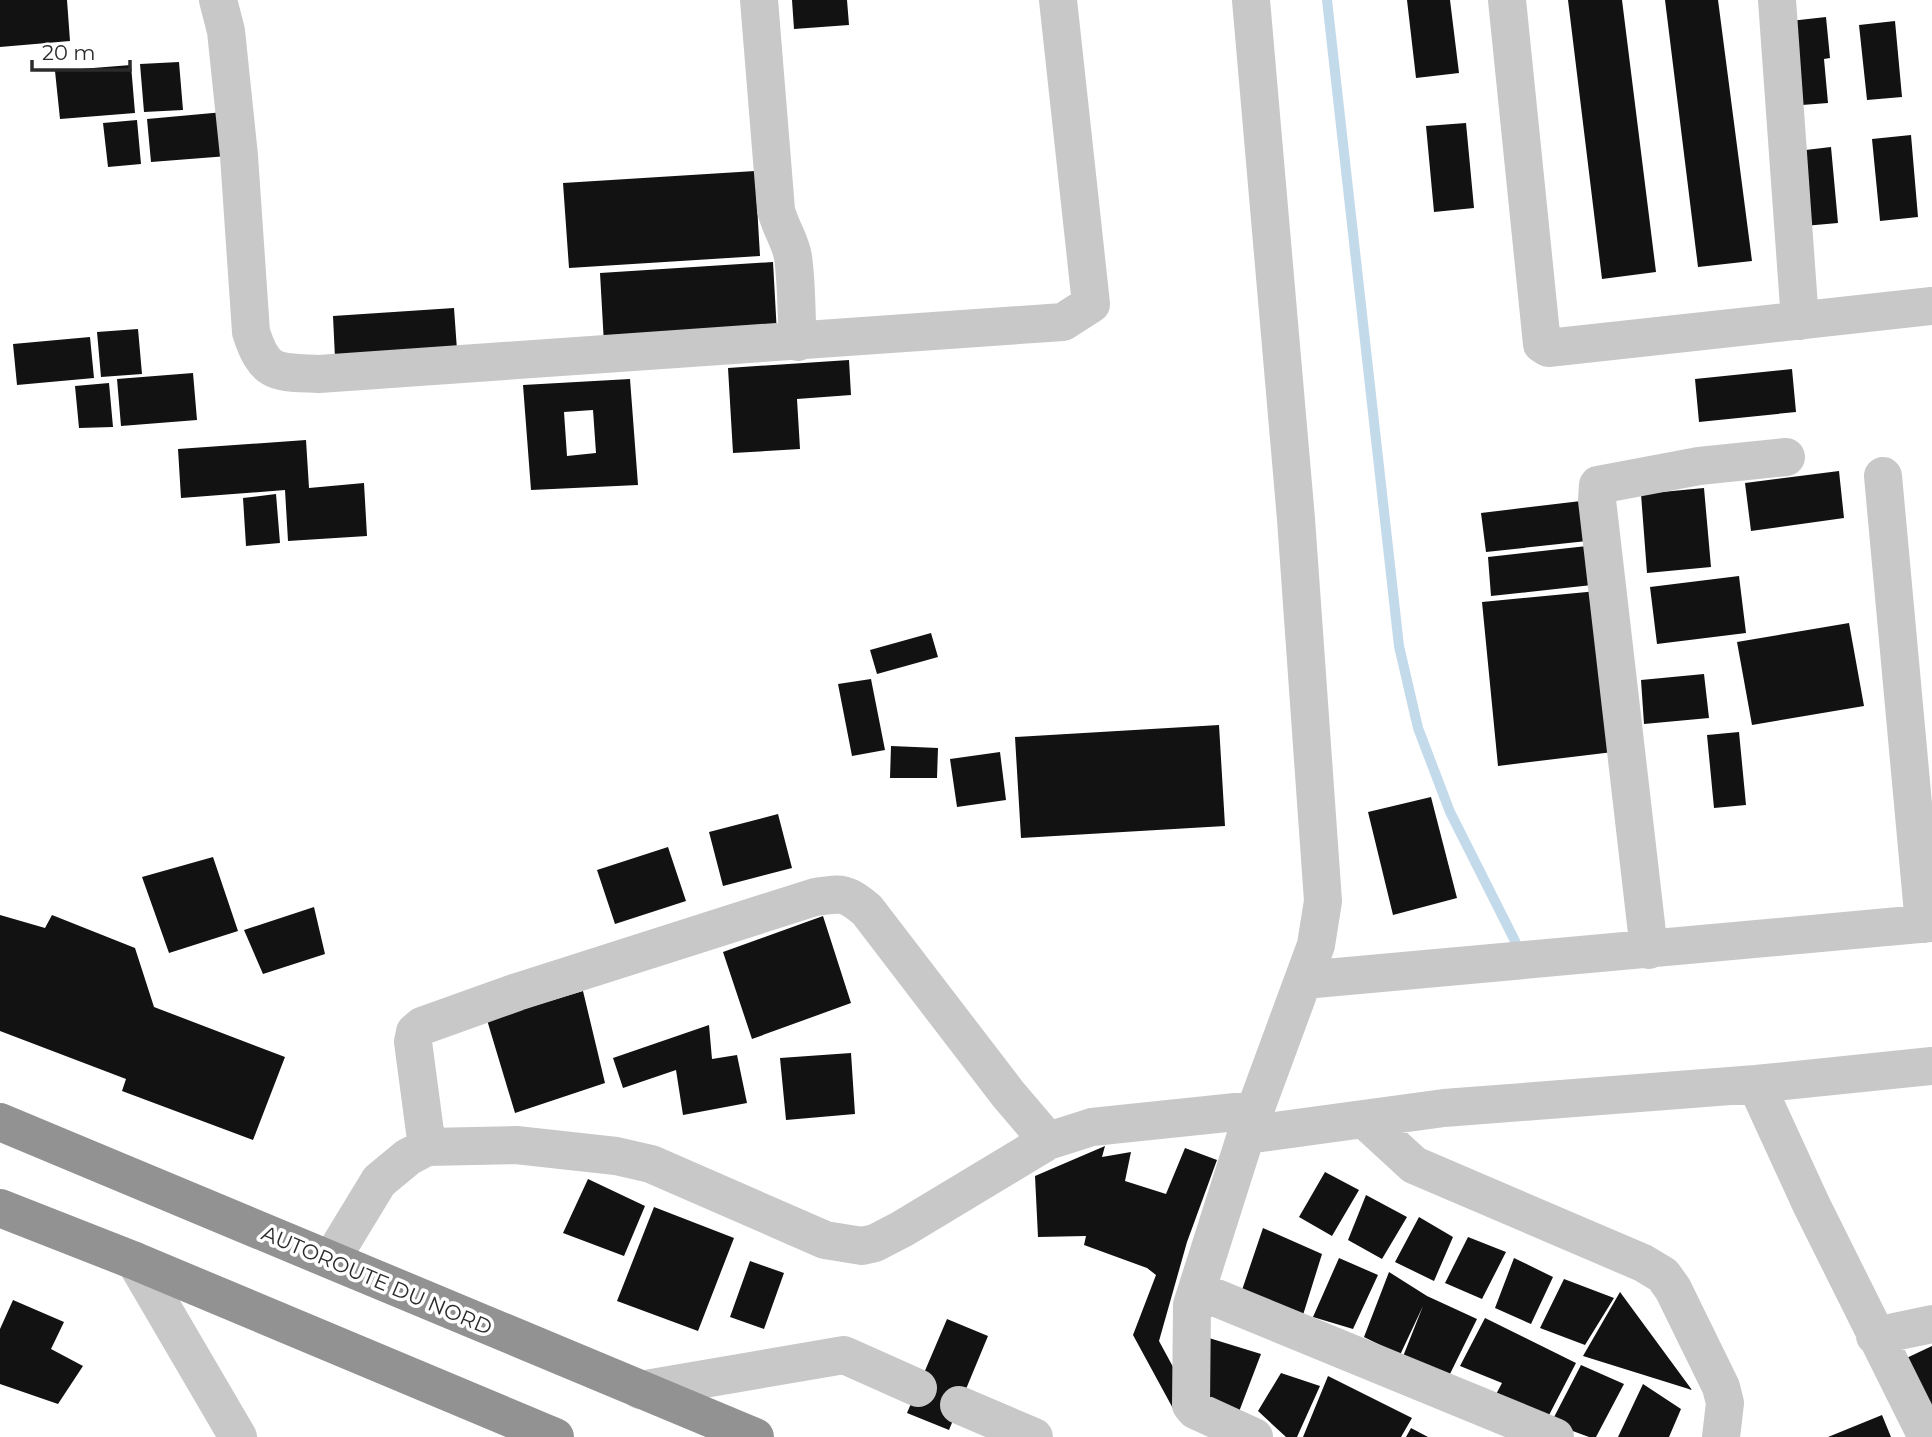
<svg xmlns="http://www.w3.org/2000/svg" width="1932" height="1437" font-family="Montserrat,sans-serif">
<rect width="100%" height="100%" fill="#fff"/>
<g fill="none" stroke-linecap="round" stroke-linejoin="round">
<path stroke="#c3daeb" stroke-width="10" d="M1327 0 1399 646 1418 728 1450 812 1515 941"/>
</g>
<path fill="#121212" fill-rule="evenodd" d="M0 0H67L70 41 0 47Z
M792 0H847L849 25 794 29Z
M1407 0H1450L1459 73 1416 78Z
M1568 0H1622L1656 272 1602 279Z
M1665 0H1718L1752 261 1698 267Z
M1826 17 1830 58 1824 59 1828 103 1789 106 1781 22Z
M1895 21 1902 97 1867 100 1859 25Z
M179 62 183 110 144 112 140 64Z
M131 65 135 113 60 119 55 71Z
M224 112 228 156 151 162 147 119Z
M137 120 141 164 108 167 103 123Z
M1466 123 1474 208 1434 212 1426 126Z
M1911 135 1918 217 1880 221 1872 139Z
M1831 147 1838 223 1804 226 1797 151Z
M755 171 760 256 569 268 563 183Z
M773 262 777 334 604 344 600 273Z
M454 308 457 350 335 358 333 316Z
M138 329 142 374 101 377 97 332Z
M90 337 94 378 17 385 13 344Z
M849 360 851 395 797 399 800 449 733 453 728 368Z
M1792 369 1796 412 1699 422 1695 379Z
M193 373 197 420 121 426 117 379Z
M630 379 638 485 531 490 523 385ZM593 410 596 453 567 456 564 412Z
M109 383 113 427 79 428 75 386Z
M306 440 309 488 364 483 367 536 288 541 285 490 181 498 178 449Z
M1839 471 1844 518 1751 531 1745 483Z
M1704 488 1711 567 1647 573 1641 494Z
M276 494 280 543 246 546 243 498Z
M1581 501 1587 541 1486 552 1481 513Z
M1587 546 1592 585 1491 596 1488 557Z
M1739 576 1746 633 1657 644 1650 587Z
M1608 590 1613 752 1498 766 1482 602Z
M1849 623 1864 706 1752 725 1737 642Z
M931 633 938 657 877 674 870 650Z
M1704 674 1709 718 1644 724 1641 680Z
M871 679 885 750 852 756 838 684Z
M1219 725 1225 826 1021 838 1015 737Z
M1739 732 1746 805 1714 808 1707 735Z
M891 746 938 748 937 778H890Z
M1000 752 1006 800 957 807 950 759Z
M1431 797 1457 898 1393 915 1368 812Z
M778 814 792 868 723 886 709 832Z
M668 847 686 901 615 924 597 870Z
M213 857 238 931 169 953 142 877Z
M314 907 325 954 263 974 244 930Z
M0 915 45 928 52 915 135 948 154 1007 285 1057 253 1140 122 1091 126 1079 0 1031Z
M823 916 851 1003 752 1039 723 952Z
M583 991 605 1083 515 1113 487 1020Z
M709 1025 712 1059 737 1055 747 1103 683 1115 676 1070 623 1088 613 1058Z
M851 1053 855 1114 786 1120 780 1058Z
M1105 1146 1102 1157 1131 1152 1125 1181 1166 1194 1185 1148 1217 1160 1187 1242 1159 1341 1185 1389 1176 1414 1133 1335 1156 1275 1147 1268 1084 1245 1086 1236 1038 1237 1035 1176Z
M1325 1172 1359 1190 1332 1236 1299 1217Z
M588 1179 645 1206 624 1256 563 1233Z
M1366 1195 1407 1217 1382 1259 1348 1240Z
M654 1207 734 1238 698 1331 617 1301Z
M1419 1217 1453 1237 1434 1281 1395 1262Z
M1263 1228 1322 1254 1303 1315 1242 1290Z
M1468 1237 1506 1252 1482 1299 1445 1283Z
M1339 1258 1378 1275 1353 1329 1313 1317Z
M1514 1258 1553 1277 1531 1324 1495 1308Z
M750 1261 784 1273 764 1329 730 1317Z
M1389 1272 1427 1296 1477 1319 1448 1378 1402 1359 1423 1306 1400 1355 1364 1337Z
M1564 1279 1614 1298 1585 1345 1540 1328Z
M1620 1292 1692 1390 1583 1356Z
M13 1300 64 1322 51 1349 83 1366 58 1404 0 1384V1329Z
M1485 1318 1576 1363 1547 1419 1492 1402 1502 1383 1460 1366Z
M947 1319 988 1336 949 1430 907 1413Z
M1209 1338 1261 1354 1237 1417 1191 1393Z
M1932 1346V1416L1898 1362Z
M1581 1365 1624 1384 1596 1437H1589L1551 1423Z
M1281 1373 1320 1386 1297 1437H1286L1258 1411Z
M1328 1376 1412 1418 1401 1437H1303Z
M1643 1384 1681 1409 1669 1437H1618Z
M1882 1415 1891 1437H1828Z
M1411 1428 1428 1437H1406Z"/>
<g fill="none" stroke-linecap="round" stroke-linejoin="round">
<path stroke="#c8c8c8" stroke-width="38" d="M218 0 226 31 239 156 251 332C265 376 277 372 319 374L1063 322 1091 304 1058 0
M759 0 776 210C780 227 790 240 793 257 797 285 796 314 798 342
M1251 0 1296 519 1323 901 1316 945 1246 1135 1192 1305 1191 1405 1195 1410 1254 1437
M1507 0 1542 344 1548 348 1932 306
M1777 0 1800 321
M1883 476 1924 924
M1649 950 1597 500 1598 485 1699 466 1786 457
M1304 980 1932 923
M1756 1084 1811 1204 1927 1437
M1364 1119 1414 1165 1643 1263 1663 1275 1673 1289 1721 1387 1725 1403 1721 1437
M1246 1135 1444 1108 1756 1084 1932 1066
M427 1147 413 1042 415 1032 422 1026 517 992 815 897C843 893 845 892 867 910L1008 1094 1048 1141
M331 1260 379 1181 408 1157 427 1147 516 1145 616 1156 651 1164 825 1240 862 1246 875 1243 902 1229 1048 1141 1092 1127 1255 1110
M135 1261 238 1437
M1197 1290 1555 1437
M1875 1336 1932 1324
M640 1390 844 1355 918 1388
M959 1405 1034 1437"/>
<path stroke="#929292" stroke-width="38" d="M0 1122 755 1437
M0 1208 135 1261 555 1437"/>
</g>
<g text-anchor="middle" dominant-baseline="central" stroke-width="7" stroke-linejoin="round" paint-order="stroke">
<g font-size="21" fill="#2b2b2b" stroke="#fff">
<text transform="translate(377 1280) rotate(23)">AUTOROUTE DU NORD</text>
</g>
</g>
<path d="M32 60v10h98v-10" fill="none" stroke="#2b2b2b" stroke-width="3.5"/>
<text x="42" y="60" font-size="21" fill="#2b2b2b" stroke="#ffffff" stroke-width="5" paint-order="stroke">20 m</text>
</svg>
